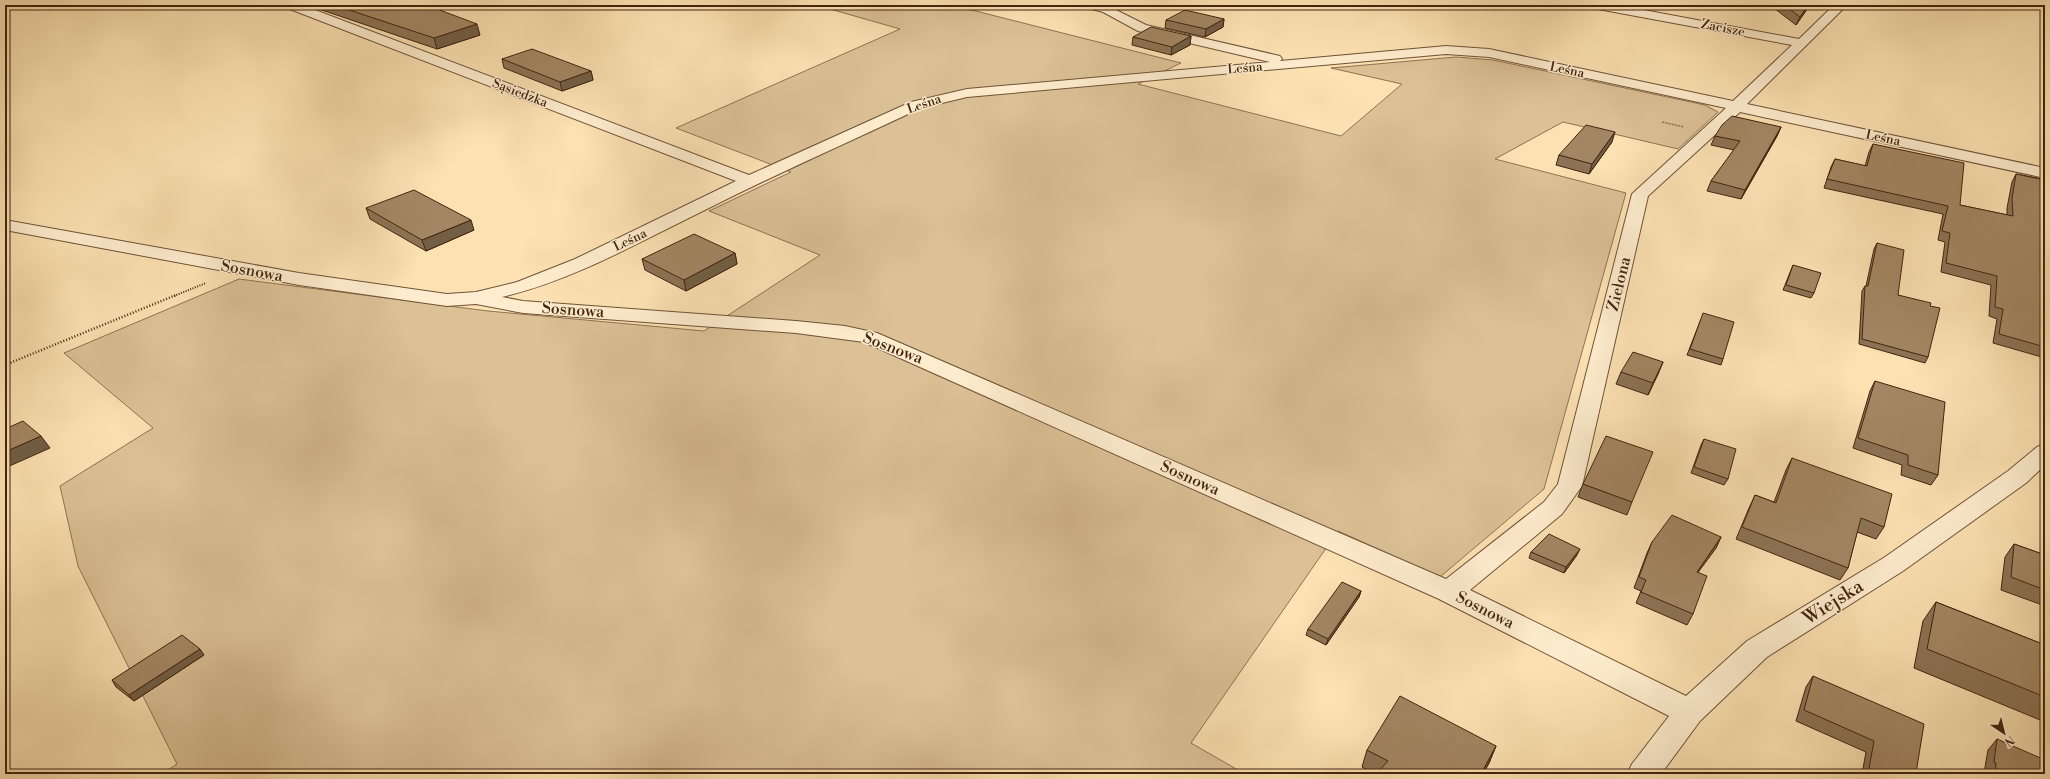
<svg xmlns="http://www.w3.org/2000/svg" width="2050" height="779" font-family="'Libre Bodoni',serif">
<rect width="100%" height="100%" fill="#fce1b2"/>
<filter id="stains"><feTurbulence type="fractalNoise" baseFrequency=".005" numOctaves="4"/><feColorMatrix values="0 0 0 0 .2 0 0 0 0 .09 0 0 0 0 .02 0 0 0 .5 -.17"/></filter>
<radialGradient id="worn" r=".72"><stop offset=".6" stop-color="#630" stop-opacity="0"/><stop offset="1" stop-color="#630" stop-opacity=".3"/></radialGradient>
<path fill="#dcc196" stroke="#8f7252" d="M816 5H952L1181 63 1138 84 1341 136 1402 84 1331 68 1456 57 1493 60 1705 105 1718 112 1678 149 1563 122 1495 159 1626 193 1544 489 1440 577 1338 531 1191 743 1245 774H162L177 764 78 566 60 486 153 428 64 353 239 279 488 311 704 331 820 255 709 211 791 172 676 128 900 29Z"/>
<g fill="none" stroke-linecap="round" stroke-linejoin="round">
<defs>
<path id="minor" d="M285 5H302L749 175 911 102 967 89 1270 62 1138 31 1103 12 1088 8 1086 5H1106L1146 25 1280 56 1282 59 1280 61 1446 46 1489 49 1733 101 1792 45 1598 9 1592 5H1617L1799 39 1834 5H1847L1747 104 2045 168V178L1740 112 1648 196 1582 486 1562 514 1470 590 1686 696 1747 641 1885 557 2008 471 2037 447 2045 444V465L2026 483 1903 571 1767 657 1700 721 1661 774H1627L1632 764 1669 716 1439 599 864 342 796 333 523 313 476 304 447 306 299 285 5 230V220L299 273 447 294 476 292 517 282 575 259 736 181 287 8ZM1446 54 1489 57 1726 108 1632 194 1558 484 1544 502 1446 579 877 333 845 326 796 321 523 301 502 297C574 280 639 242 705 210 776 174 849 142 921 108L967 97Z"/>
</defs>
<use href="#minor" stroke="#705337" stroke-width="2"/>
<path stroke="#42240e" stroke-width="1.5" stroke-dasharray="0.5 1" stroke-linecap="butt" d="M1662 122 1684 127"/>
<path stroke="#42240e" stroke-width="2" stroke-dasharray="1 1.5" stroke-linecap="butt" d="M174 296 206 283"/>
<path stroke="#42240e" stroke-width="2.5" stroke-dasharray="1 2" stroke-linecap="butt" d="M5 365 176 295"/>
<use href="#minor" fill="#fdeccd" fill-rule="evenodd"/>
</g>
<path fill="#8c7355" stroke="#42240e" d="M307 5H433L441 8 442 11 480 35 437 49Z
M1770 5H1810L1796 25Z
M1224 19 1223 27 1205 37 1165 28 1166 20Z
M1191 36 1190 45 1171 55 1132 45 1133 37Z
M502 59 591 71 593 80 562 91 504 68Z
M1781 127 1777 136 1741 199 1707 191 1711 181 1734 150 1711 145 1715 136Z
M1612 142 1589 174 1556 165 1559 155Z
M1873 144 1960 205 2007 215V208L2012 182 2016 174 2042 179 2045 174V358L1993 343 1997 319 1989 316 1991 285 1941 272 1945 242 1938 240 1943 214 1824 188 1831 167 1835 159 1865 166 1869 152Z
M2045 153V167L2043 166V156Z
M366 208 474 230 426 251 370 219Z
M1877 243 1898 295 1930 306 1928 357 1925 363 1859 344 1862 291 1865 286H1866L1874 249Z
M735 253 737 264 686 291 645 270 642 259Z
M1793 265 1814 293 1811 298 1783 290Z
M1701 319 1723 359 1721 365 1687 355Z
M1663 362 1658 374 1648 395 1616 384 1621 372Z
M1875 381 1938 475 1931 485 1901 475 1902 465 1853 448 1870 391Z
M1704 439 1728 479 1724 485 1691 473 1701 445Z
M1792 458 1884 527 1876 539 1857 532 1848 568 1840 580 1736 539 1749 508 1755 495 1774 502 1786 470Z
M1583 484 1632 502 1627 515 1578 497Z
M1721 537 1716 548 1698 572 1693 614 1687 625 1636 603 1641 591 1634 588 1647 553 1652 542Z
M2014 544 2045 555V606L2001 590 2005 557Z
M1531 552 1577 555 1564 573 1529 558Z
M1361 591 1359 597 1326 645 1306 635 1308 629Z
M1936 602 2045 645V714L2040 720 1914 668 1923 621Z
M204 655 134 701 116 687 112 680Z
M1813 676 1916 773 1917 774H1862L1866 752 1796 721 1806 687Z
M1997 739 2045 774H1986L1984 773 1988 750Z
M1496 746 1489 763 1483 774H1375L1362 767 1367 750Z"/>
<path fill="#725e45" stroke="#42240e" d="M1808 5H1810L1796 25 1800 17Z
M1224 19 1223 27 1205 37 1206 29Z
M477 24 480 35 437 49 434 38Z
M1191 36 1190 45 1171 55 1172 47Z
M591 71 593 80 562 91 560 82Z
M1781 127 1777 136 1741 199 1745 190Z
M1615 132 1612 142 1589 174 1592 164Z
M471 220 474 230 426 251 422 240Z
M735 253 737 264 686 291 684 280Z
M1663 362 1658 374 1648 395 1653 383Z
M41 436 50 448 5 468V452Z
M1721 537 1716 548 1691 582 1697 572Z
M1580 549 1577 555 1564 573 1566 567Z
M1361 591 1359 597 1326 645 1328 639Z
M200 649 204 655 134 701 129 695Z
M1496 746 1489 763 1483 774H1481Z"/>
<path fill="#a38663" stroke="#42240e" d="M334 5H433L441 8 437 9 477 24 434 38Z
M1784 5H1808L1800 17Z
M1185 10 1224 19 1206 29 1166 20Z
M1151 27 1191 36 1172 47 1133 37Z
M532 49 591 71 560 82 502 59Z
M1732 116 1781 127 1745 190 1711 181 1740 141 1715 136 1722 125Z
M1586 125 1615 132 1592 164 1559 155Z
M1873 144 1964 163 1960 205 2013 216 2012 199 2016 174 2045 180V347L1999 334 2003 309 1995 307 1997 276 1946 263 1950 233 1942 231 1948 206 1827 179 1835 159 1867 166Z
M414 190 471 220 422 240 366 208Z
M694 234 735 253 684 280 642 259Z
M1877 243 1904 250 1898 295 1931 303 1930 306 1940 308 1928 357 1862 339 1865 286H1868Z
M1793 265 1821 273 1814 293 1786 285Z
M1703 313 1734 322 1723 359 1690 349Z
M1633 352 1663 362 1653 383 1621 372Z
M1875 381 1945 402 1938 475 1908 465V455L1858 438Z
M23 421 41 436 5 452V429Z
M1606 436 1653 452 1632 502 1583 484Z
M1704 439 1736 449 1728 479 1694 467Z
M1792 458 1892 494 1884 527 1861 518 1848 568 1742 527 1755 495 1776 503Z
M1672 515 1721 537 1697 572 1707 576 1693 614 1641 592 1646 580 1639 577 1652 542Z
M1549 534 1580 549 1566 567 1531 552Z
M2014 544 2045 555V590L2011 577Z
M1342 582 1361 591 1328 639 1308 629Z
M1936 602 2045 645V697L1927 649Z
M182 635 200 649 129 695 112 680Z
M1813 676 1924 724 1916 773 1917 774H1868L1874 741 1804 710Z
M1400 696 1496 746 1481 774H1376L1388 761 1367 750Z
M1997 739 2045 760V774H1995L1996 763 1994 762Z"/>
<g text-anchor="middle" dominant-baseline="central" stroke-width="3" stroke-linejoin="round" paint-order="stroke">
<g font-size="13" fill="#42240e" stroke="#fdeccd">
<text transform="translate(1723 28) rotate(11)">Zacisze</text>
<text transform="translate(1245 68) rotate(-5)">Leśna</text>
<text transform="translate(1567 70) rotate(12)">Leśna</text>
<text transform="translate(520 93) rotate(21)">Sąsiedzka</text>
<text transform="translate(924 104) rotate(-19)">Leśna</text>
<text transform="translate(1883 138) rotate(12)">Leśna</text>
<text transform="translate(630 240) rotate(-26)">Leśna</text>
</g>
<g font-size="16" fill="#42240e" stroke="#fdeccd">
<text transform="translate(252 271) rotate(10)">Sosnowa</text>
<text transform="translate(1619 284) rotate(-76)">Zielona</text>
<text transform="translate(573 310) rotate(4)">Sosnowa</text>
<text transform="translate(893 348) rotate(21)">Sosnowa</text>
<text transform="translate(1190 478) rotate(24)">Sosnowa</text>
<text transform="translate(1485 610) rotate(27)">Sosnowa</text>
</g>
<g font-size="19" fill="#42240e" stroke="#fdeccd">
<text transform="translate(1833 602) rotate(-32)">Wiejska</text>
</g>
</g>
<rect width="2050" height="779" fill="none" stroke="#fce1b2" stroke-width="20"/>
<rect x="6" y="6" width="2038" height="767" fill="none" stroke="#42240e" stroke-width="2"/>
<rect x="10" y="10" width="2030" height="759" fill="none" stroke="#42240e"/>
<g transform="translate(2004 733) rotate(145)" stroke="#fdeccd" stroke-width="3" paint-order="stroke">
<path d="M0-3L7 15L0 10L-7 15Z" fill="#42240e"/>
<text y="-6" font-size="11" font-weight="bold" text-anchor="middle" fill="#42240e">N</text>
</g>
<rect width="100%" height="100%" filter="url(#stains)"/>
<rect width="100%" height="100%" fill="url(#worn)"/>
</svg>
